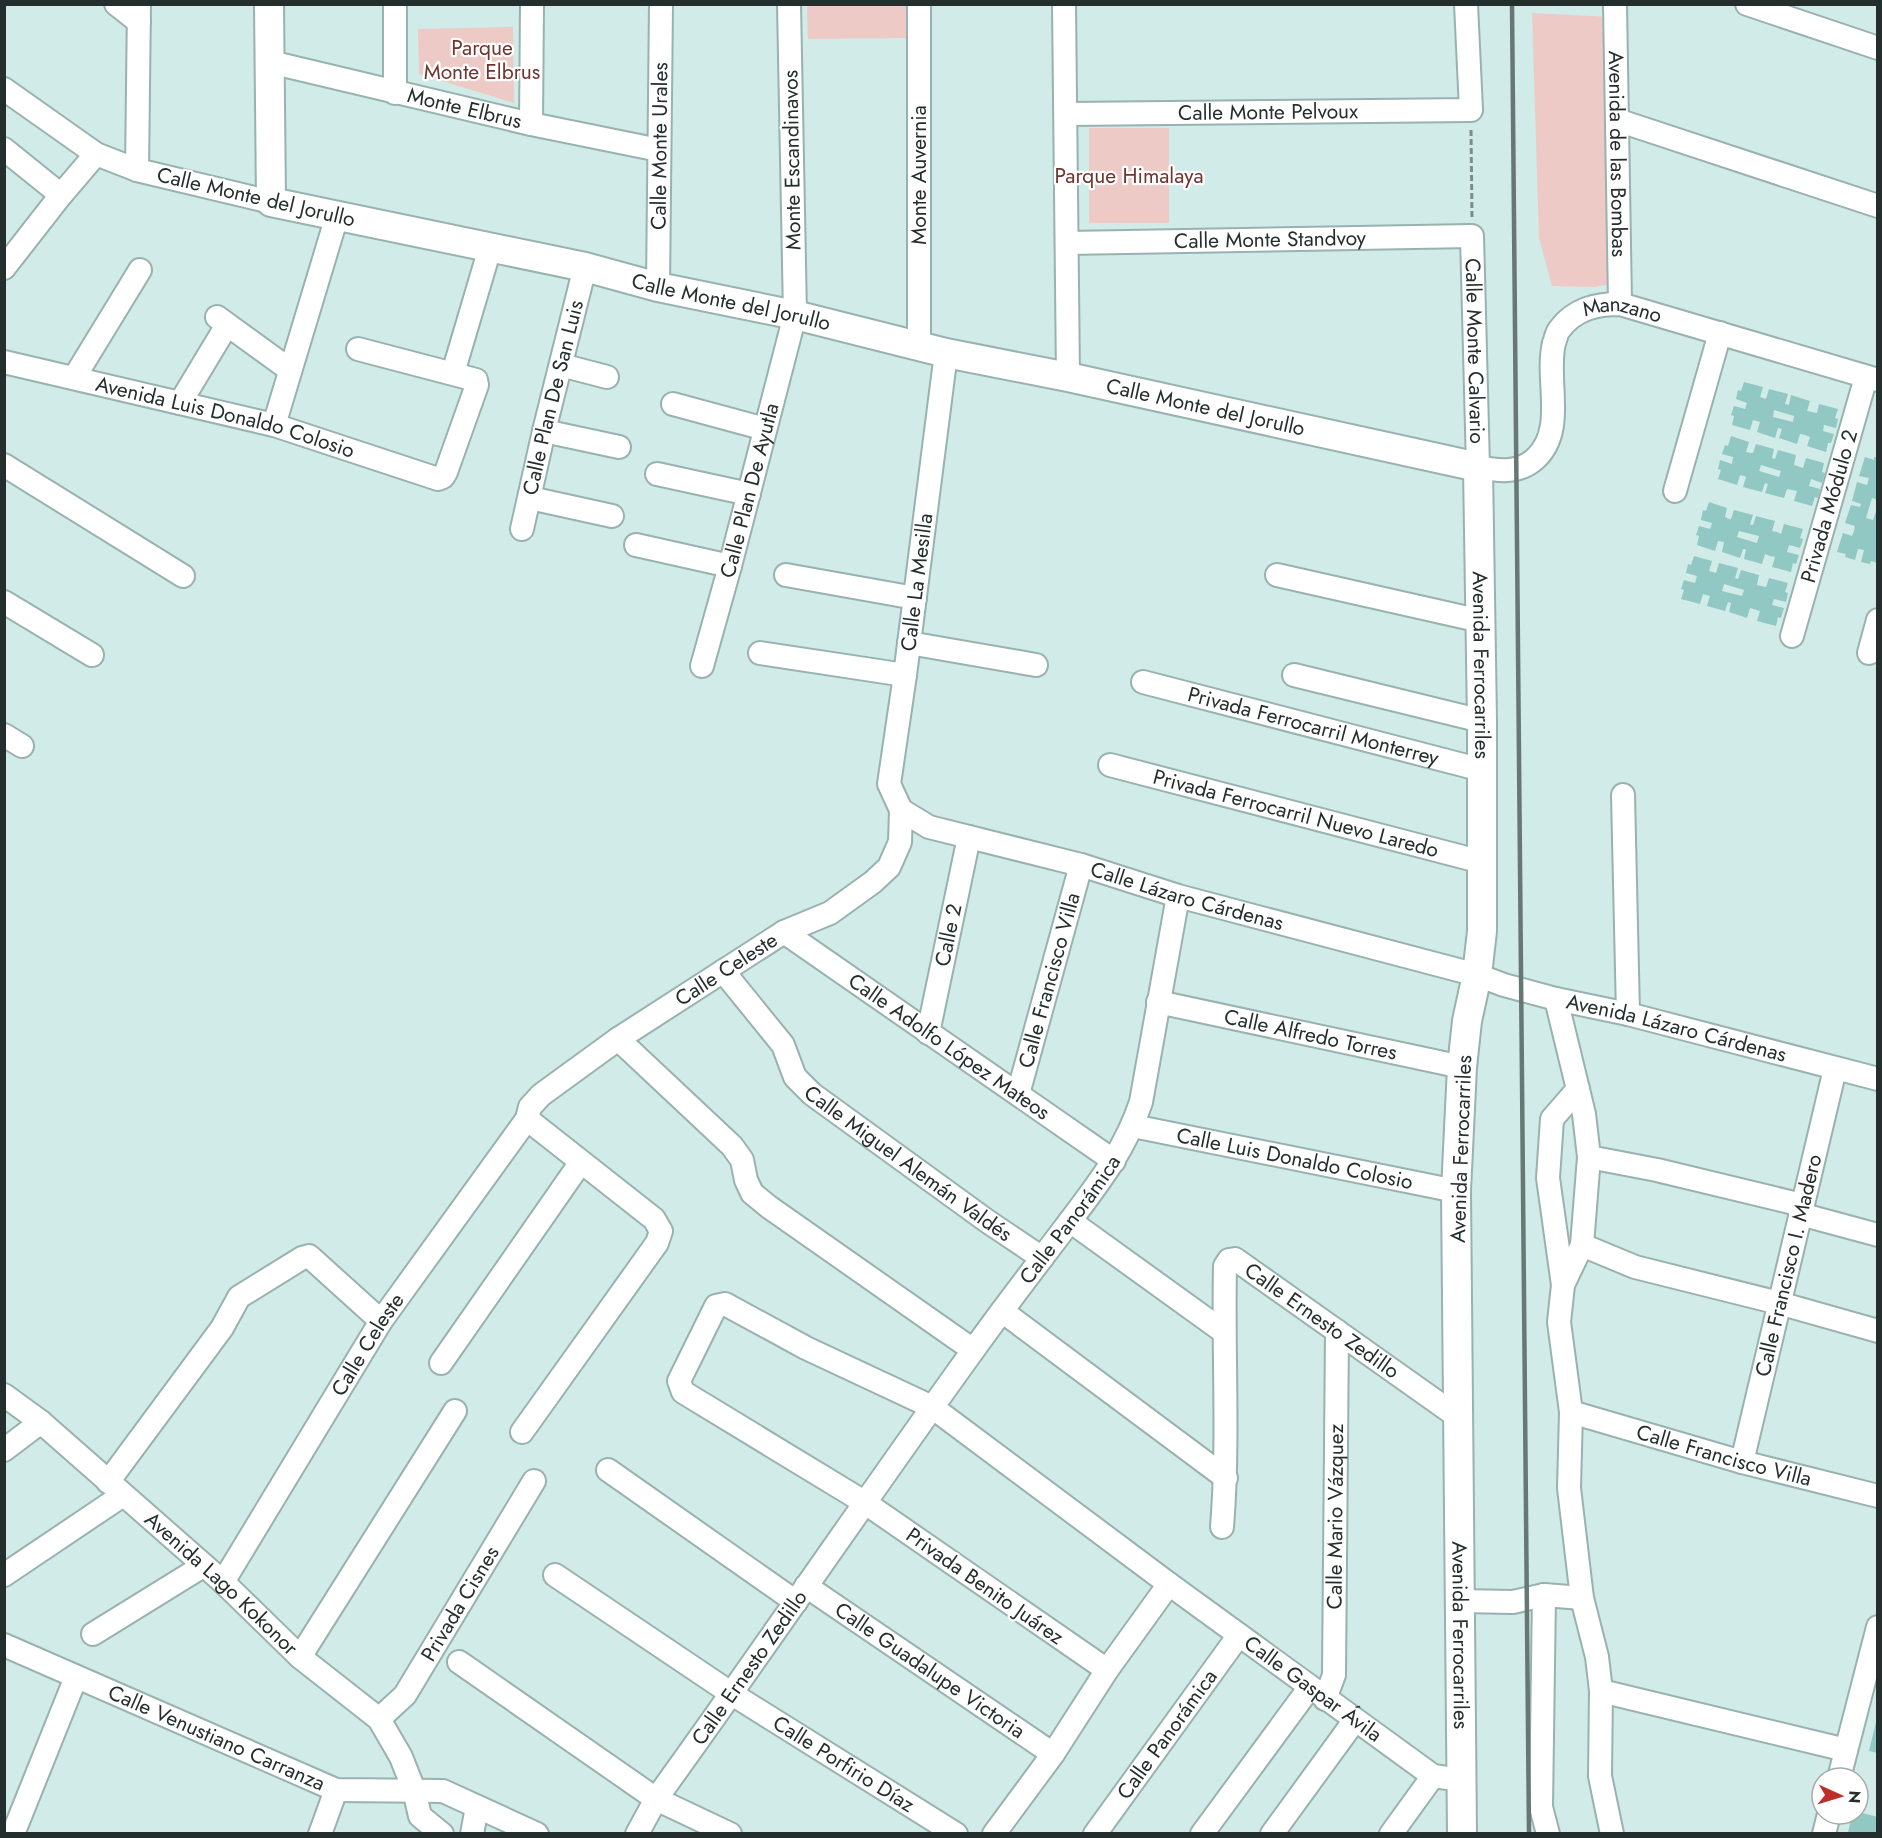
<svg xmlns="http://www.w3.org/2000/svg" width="1882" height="1838" font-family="Jost,sans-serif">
<rect width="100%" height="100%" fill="#d1ebe8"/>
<path fill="#edcac5" d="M807 5H906V38L808 39Z
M1532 13 1610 17 1614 283 1595 287 1552 286 1539 238Z
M513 27 514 103 419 74 418 29Z
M1089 128H1169V223H1089Z"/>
<path fill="#91c8c3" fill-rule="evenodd" d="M1744 382 1763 387 1760 397 1766 399 1769 389 1788 394 1785 404 1789 405 1791 395 1810 401 1807 411 1817 413 1819 404 1838 409 1835 418 1838 419 1836 428 1824 425 1823 431 1834 434 1831 443H1828L1826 452 1807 446 1810 437 1805 435 1800 434 1797 444 1779 438 1782 429 1778 428 1775 438 1757 432 1760 422 1753 420 1750 430 1732 425 1734 416 1731 415 1734 406 1745 409 1747 403 1736 399 1738 390 1741 391ZM1774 410 1794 416 1793 422 1773 417Z
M1731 436 1749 442 1746 452 1751 453H1753L1756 444 1774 449 1772 458 1775 459 1778 450 1796 455 1794 465 1803 468 1806 458 1824 463 1822 472 1825 473 1822 483 1811 479 1809 486 1820 489 1818 498 1815 497 1812 506 1794 501 1797 491 1787 489 1784 498 1765 493 1768 484 1765 483 1762 492 1743 487 1746 477 1744 476 1740 475 1737 485 1718 479 1721 470 1718 469 1720 460 1732 464 1733 457 1722 454 1725 445 1728 446ZM1761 465 1781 471 1779 477 1759 471Z
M1865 457 1874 460V457L1878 458V500L1872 498 1866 518 1873 520 1878 506V535L1876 543H1878V563L1871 561 1870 564 1861 562 1864 550 1858 549 1855 560 1845 557 1846 554 1837 552 1843 533 1852 536 1854 531 1855 526 1845 523 1851 505 1860 507 1861 504 1852 501 1857 482 1867 485 1869 478 1859 476Z
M1709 502 1727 508 1725 517 1729 519H1731L1734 510 1753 515 1750 524 1752 525H1753L1756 516 1775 521 1772 531 1777 532 1781 534 1784 524 1803 529 1800 538 1803 539 1800 548 1789 545 1787 552 1799 555 1796 564 1793 563 1791 572 1772 567 1775 557 1770 556 1765 554 1762 564 1744 559 1746 550 1745 549H1743L1740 558 1722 552 1724 542 1718 541 1715 551 1697 545 1699 536 1696 535 1699 526 1710 529 1712 523 1701 520 1703 510 1706 511ZM1739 531 1759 536 1757 543 1737 537Z
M1694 556 1712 561 1709 571 1716 573 1719 563 1738 568 1735 578 1738 579 1741 570 1759 575 1757 585 1766 587 1769 578 1788 583 1785 592 1788 593 1786 602 1774 599 1772 605 1784 608 1781 618 1778 617 1776 626 1757 621 1760 611 1750 608 1747 618 1729 612 1731 603 1728 602 1725 611 1707 606 1710 596 1703 594 1700 604 1681 599 1684 590 1681 589 1684 580 1695 583 1697 576 1686 573 1688 564 1691 565ZM1724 584 1744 590 1742 596 1722 591Z
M1877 1718H1878V1753L1869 1751Z
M1858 1812 1878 1817V1833H1848L1852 1814H1858Z"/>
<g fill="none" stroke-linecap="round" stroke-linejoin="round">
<defs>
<g id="minor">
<path d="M116 4 139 22"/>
<path d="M919 4V346"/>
<path d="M1064 4 1068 377"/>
<path id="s1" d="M1615 4 1620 304"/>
<path d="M1747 4 1878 48"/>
<path id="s2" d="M270 62 531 124 659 150"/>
<path d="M4 89 96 154 137 170 271 202"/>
<path d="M395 93V4"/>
<path id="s3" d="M1066 114 1471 110 1466 4"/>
<path d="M1617 120 1878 206"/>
<path d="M531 124 532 4"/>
<path d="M4 149 61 195"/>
<path d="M137 170 139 4"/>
<path id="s4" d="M1068 243 1472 236 1478 467C1498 471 1518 474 1535 459 1567 430 1545 380 1554 343 1556 339 1556 334 1559 330 1574 309 1596 304 1620 304L1878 380"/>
<path d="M4 268 61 195 96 154"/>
<path id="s5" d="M658 287 661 4"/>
<path d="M217 317 290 370"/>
<path id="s6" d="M4 362 274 425 438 479 443 477 446 472 477 385 476 380 358 349"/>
<path d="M561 365 607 377"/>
<path d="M453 373 490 248"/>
<path d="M74 378 140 270"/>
<path d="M180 403 227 325"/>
<path d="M673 404 765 429"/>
<path d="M274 425 337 216"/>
<path d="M544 431 619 447"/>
<path d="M4 465 183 576"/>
<path d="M657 474 749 494"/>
<path d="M1675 491 1720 333"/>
<path d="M530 498 612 516"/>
<path id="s7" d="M522 529 544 431 585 267"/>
<path d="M636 545 730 566"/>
<path d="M786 575 915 598"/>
<path d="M1277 575 1481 621"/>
<path d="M4 602 92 655"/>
<path id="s8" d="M1792 636 1866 377"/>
<path d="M909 643 1036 665"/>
<path d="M760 653 905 675"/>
<path d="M1869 653 1878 620"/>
<path id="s9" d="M702 666 730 566 795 315 789 4"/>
<path d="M1294 675 1482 721"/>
<path id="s10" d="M1143 682 1482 770"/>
<path d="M4 735 22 746"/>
<path id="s11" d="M1110 765 1482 862"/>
<path d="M1623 795 1628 1014"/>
<path id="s12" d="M901 810 929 827 1081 865 1178 896 1477 975 1504 985 1556 999 1628 1014 1878 1079"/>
<path id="s13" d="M784 932 1114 1161"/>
<path id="s14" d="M723 971 783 1045 795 1077 812 1094 987 1221 1042 1258"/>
<path d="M1556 999 1584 1114 1589 1157 1582 1245 1563 1285 1559 1322 1571 1412 1569 1488 1582 1598 1597 1657 1601 1691 1600 1776 1612 1834"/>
<path id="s15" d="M1158 1002 1462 1067"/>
<path id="s16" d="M928 1033 969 837"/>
<path d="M618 1039 732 1146 742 1160 746 1180 752 1193 769 1207 973 1350"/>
<path id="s17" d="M1018 1094 1081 865"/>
<path id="s18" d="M1133 1126 1456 1191"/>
<path d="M1589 1157 1657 1170 1802 1205"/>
<path d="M1800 1214 1878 1235"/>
<path d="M1070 1221 1224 1332"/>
<path d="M1582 1245 1635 1267 1779 1303 1878 1331"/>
<path d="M1563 1285 1548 1178 1552 1119 1578 1089"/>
<path d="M1002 1311 1226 1478"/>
<path d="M441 1363 581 1162"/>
<path id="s19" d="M4 1395 41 1422 223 1582 300 1657 379 1719 401 1757 414 1790 420 1816 442 1834"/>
<path id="s20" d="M1571 1412 1742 1462 1878 1496"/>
<path d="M522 1432 657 1243 661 1231 654 1219 527 1119"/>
<path d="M4 1450 41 1422"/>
<path id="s21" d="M1742 1462 1835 1069"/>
<path d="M608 1470 796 1602"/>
<path d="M108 1482 222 1328 239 1297 302 1258 309 1256 381 1321"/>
<path id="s22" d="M1222 1527C1229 1441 1223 1353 1225 1266L1229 1260 1235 1259 1458 1417"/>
<path d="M4 1575 123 1495"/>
<path id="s23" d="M555 1575 732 1694 956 1834"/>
<path id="s24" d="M223 1582 381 1321 527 1119 530 1107 541 1095 618 1039 784 932 830 913 873 882 889 867 900 842 901 810 889 784 905 675 946 353"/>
<path id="s25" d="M806 1586 1053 1754"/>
<path d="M1544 1595 1541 1807 1548 1834"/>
<path d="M1460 1601 1513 1602 1544 1595 1582 1598"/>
<path d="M93 1634 203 1566"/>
<path id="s26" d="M4 1645 336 1790 443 1791 537 1834"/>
<path d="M300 1657 455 1411"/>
<path d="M459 1662 656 1799 730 1834"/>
<path id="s27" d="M1107 1670 864 1502 683 1392 679 1381 716 1306 725 1304 806 1348 932 1407 1169 1584 1433 1776 1462 1780"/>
<path d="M1601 1691 1846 1750"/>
<path id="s28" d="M1325 1699 1334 1675 1337 1331"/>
<path id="s29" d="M379 1719 405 1695 534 1481"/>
<path d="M1839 1778 1878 1627"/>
<path d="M13 1834 76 1677"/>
<path d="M320 1834 336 1790"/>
<path d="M472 1834 477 1807"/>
<path id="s30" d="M637 1834 656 1799C763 1651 865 1500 972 1352 1002 1310 1033 1270 1064 1229 1095 1188 1125 1151 1141 1102L1178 896"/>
<path d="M994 1834 1053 1754 1107 1670 1169 1584"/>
<path id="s31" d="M1095 1834 1239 1635"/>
<path d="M1202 1834 1310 1687"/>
<path d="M1272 1834 1355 1720"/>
<path d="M1391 1834 1433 1776"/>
<path d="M1824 1834 1829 1814"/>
</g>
<g id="tertiary">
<path id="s32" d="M269 4 271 202 585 267 658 287 795 315 946 353 1068 377 1478 467 1482 721V931L1477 975 1467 1021 1462 1067 1456 1191 1462 1834"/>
</g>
</defs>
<use href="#minor" stroke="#99b2af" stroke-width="26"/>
<use href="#tertiary" stroke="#99b2af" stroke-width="32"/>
<path stroke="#7b8d8b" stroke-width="3" stroke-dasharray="6 3" stroke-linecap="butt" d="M1471 130 1472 217"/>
<use href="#minor" stroke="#fff" stroke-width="22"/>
<use href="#tertiary" stroke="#fff" stroke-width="28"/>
<path stroke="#677775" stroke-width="4.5" d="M1512 4 1529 1834"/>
</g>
<g text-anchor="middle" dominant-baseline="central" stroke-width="4.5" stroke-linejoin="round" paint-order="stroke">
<g font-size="21" fill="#70332d" stroke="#fff">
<text x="482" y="48">Parque<tspan x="482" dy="24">Monte Elbrus</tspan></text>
<text x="1129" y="176">Parque Himalaya</text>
</g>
<g font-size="21" fill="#242e2d" stroke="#fff">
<text stroke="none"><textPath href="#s2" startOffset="200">Monte Elbrus</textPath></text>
<text stroke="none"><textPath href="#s3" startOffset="202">Calle Monte Pelvoux</textPath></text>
<text stroke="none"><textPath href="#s5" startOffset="141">Calle Monte Urales</textPath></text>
<text stroke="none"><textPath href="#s1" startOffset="150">Avenida de las Bombas</textPath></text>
<text transform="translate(792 160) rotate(-91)">Monte Escandinavos</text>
<text transform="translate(919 175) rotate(-90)">Monte Auvernia</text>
<text transform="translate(256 197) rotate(13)">Calle Monte del Jorullo</text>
<text stroke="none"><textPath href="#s4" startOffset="202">Calle Monte Standvoy</textPath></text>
<text stroke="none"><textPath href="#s32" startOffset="669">Calle Monte del Jorullo</textPath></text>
<text stroke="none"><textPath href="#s4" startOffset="902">Manzano</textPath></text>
<text stroke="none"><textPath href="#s4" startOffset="519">Calle Monte Calvario</textPath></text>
<text stroke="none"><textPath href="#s7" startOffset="135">Calle Plan De San Luis</textPath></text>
<text stroke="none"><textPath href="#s32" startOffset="1155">Calle Monte del Jorullo</textPath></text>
<text stroke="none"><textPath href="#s6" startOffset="228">Avenida Luis Donaldo Colosio</textPath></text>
<text stroke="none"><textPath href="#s9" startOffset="182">Calle Plan De Ayutla</textPath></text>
<text stroke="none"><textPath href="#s8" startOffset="135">Privada Módulo 2</textPath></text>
<text stroke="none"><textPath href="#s24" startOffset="1292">Calle La Mesilla</textPath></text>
<text stroke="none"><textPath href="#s32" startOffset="1632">Avenida Ferrocarriles</textPath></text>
<text stroke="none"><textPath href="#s10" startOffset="176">Privada Ferrocarril Monterrey</textPath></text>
<text stroke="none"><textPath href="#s11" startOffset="192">Privada Ferrocarril Nuevo Laredo</textPath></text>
<text stroke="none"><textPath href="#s12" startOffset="300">Calle Lázaro Cárdenas</textPath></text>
<text stroke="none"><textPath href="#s16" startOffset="100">Calle 2</textPath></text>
<text stroke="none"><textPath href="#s24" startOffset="807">Calle Celeste</textPath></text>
<text stroke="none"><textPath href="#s17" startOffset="118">Calle Francisco Villa</textPath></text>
<text stroke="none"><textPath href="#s12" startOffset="807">Avenida Lázaro Cárdenas</textPath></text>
<text stroke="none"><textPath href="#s15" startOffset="156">Calle Alfredo Torres</textPath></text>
<text stroke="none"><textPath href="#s13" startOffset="201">Calle Adolfo López Mateos</textPath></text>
<text transform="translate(1461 1149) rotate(-88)">Avenida Ferrocarriles</text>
<text stroke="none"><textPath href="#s18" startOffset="165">Calle Luis Donaldo Colosio</textPath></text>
<text stroke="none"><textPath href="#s14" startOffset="272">Calle Miguel Alemán Valdés</textPath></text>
<text stroke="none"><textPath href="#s30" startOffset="752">Calle Panorámica</textPath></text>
<text stroke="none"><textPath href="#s21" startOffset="202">Calle Francisco I. Madero</textPath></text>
<text stroke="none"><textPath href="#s22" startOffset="381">Calle Ernesto Zedillo</textPath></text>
<text stroke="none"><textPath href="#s24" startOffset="278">Calle Celeste</textPath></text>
<text stroke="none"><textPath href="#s20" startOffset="159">Calle Francisco Villa</textPath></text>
<text stroke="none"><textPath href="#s28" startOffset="184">Calle Mario Vázquez</textPath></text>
<text stroke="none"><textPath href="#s19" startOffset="288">Avenida Lago Kokonor</textPath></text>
<text transform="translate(985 1586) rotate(35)">Privada Benito Juárez</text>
<text stroke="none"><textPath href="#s29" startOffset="142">Privada Cisnes</textPath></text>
<text stroke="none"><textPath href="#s32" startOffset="2604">Avenida Ferrocarriles</textPath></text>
<text stroke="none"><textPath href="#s30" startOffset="201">Calle Ernesto Zedillo</textPath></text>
<text stroke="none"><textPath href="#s25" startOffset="150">Calle Guadalupe Victoria</textPath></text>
<text stroke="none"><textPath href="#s27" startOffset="1317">Calle Gaspar Ávila</textPath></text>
<text stroke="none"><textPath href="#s31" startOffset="123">Calle Panorámica</textPath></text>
<text stroke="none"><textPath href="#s26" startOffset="232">Calle Venustiano Carranza</textPath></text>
<text stroke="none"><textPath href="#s23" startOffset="345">Calle Porfirio Díaz</textPath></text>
</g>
</g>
<rect width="1882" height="1838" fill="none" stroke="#242e2d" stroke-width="12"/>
<g transform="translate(1840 1796) rotate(94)"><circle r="28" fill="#ffffff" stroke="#a7abab" stroke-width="1.5"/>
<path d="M0-4.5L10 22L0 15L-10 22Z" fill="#bd2f28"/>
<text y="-9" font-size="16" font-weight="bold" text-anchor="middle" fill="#242e2d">N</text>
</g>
</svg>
